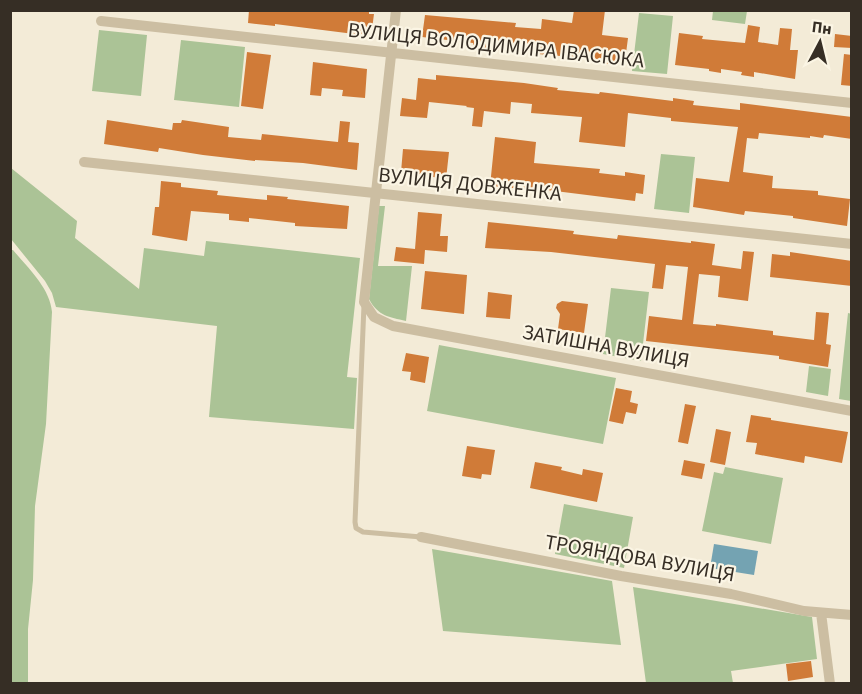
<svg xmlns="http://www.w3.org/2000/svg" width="862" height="694" font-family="'Source Sans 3',sans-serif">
<rect width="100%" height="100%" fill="#f3ebd7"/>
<path fill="#abc396" d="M713 11H747L745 24 712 20Z
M639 13 673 16 667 74 632 71Z
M99 30 147 35 141 96 92 91Z
M181 40 245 47 239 107 174 100Z
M661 154 695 157 689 213 654 209Z
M11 168 77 221 75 238 139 289 144 248 204 256 206 241 360 258 347 377 357 378 354 429 209 417 217 326 56 307 52 293 45 281 11 239Z
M379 206H385L378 266H412L406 321C389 317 378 316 369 299Z
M10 250H13C28 268 50 288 52 312L46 424 35 506 33 580 28 629V684L10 683Z
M611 288 649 292 641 361 603 354Z
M848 313 852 314 851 401 839 399Z
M439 345 616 378 603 444 427 411Z
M809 366 831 369 828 396 806 392Z
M725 467 783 478 771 544 702 531 714 472 723 474Z
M564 504 633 517 624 568 555 554Z
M432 549 612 581 621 645 443 631Z
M633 587 812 617 817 659 731 671 733 683H646Z"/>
<path fill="#74a3b2" d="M714 544 758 551 754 575 710 568Z"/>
<path fill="#d07b38" d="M249 10H369V14H374L372 29 363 28 362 35 275 24V26L248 23Z
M574 10H605L602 35 628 38 625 61 615 60V65L604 63V60L505 51 473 47V43L422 37 425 15 516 23 515 27 541 29 542 19 572 23Z
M748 25 760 27 758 42 778 45 780 28 792 29 790 50H798L795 79 754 72V77L741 75 742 72 721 69V73L709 71V69L675 65 679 33 703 36 702 39 745 43Z
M835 34 852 36V48L834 47Z
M247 52 271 55 263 109 241 106Z
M844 54 852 55V86L841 85Z
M313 62 367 69 365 98 342 96 343 90 322 88 321 96 310 95Z
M436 75 524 83 558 88 557 90 599 94 600 92 673 101V98L694 101 693 105 740 110V103L852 117V139L824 135 823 138 810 136V138L759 133 758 139 747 138 743 172 773 176 772 188 818 191V195L850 199 847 226 793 218V216L745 211 744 215 693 207 696 178 729 182 738 127 671 121V118L628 113 625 147 579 142 582 117 531 113 532 104 511 102 510 114 484 111 482 127 472 126 474 108 466 107 467 106 429 102 427 118 400 116 402 98 416 100 418 78 436 80Z
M107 120 172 130 173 123H181L182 120 229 127 228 137 261 140 262 134 338 142 340 121 350 122 348 142 359 143 357 170 303 163 255 160V161L203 155 159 148 158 152 104 144Z
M495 137 536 142 534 163 600 169 599 173 625 176V172L645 175 643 194 636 193 635 201 547 190V191L490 186Z
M403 149 449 152 446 179 401 172Z
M161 181 181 183V187L218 191 217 195 267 200V195L288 197 287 199 349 206 347 229 295 226V223L249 218V222L229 220V214L191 211 187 241 152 235 155 207H159Z
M418 212 442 214 440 236H448L447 252 425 250 424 264 394 261 396 247 415 249Z
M488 222 574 231 573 234 617 239 618 235 691 243V241L715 244 712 265 741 269 743 251 754 252 748 301 718 297 720 276 699 274 693 324 716 326V324L773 331V335L814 340 816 312 829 313 826 344 831 345 828 367 779 359V356L646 341 649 316 682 320 688 267 666 265 663 289 652 288 655 264 551 252 485 248Z
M790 252 852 261V286L770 277 772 254 790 256Z
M425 271 467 275 464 314 421 309Z
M488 292 512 295 510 319 486 317Z
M562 301 588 304 584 333 558 329 560 314 556 308 557 304Z
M406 353 429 357 425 383 410 380 411 372 402 371Z
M616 388 632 391 630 402 638 404 636 414 626 412 623 424 609 421Z
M685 404 696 406 688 444 678 442Z
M751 415 771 418V420L848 432 842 463 805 456 804 463 755 454 757 443 746 442Z
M716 429 731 432 725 465 710 462Z
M467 446 495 450 491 475 482 474 481 479 462 476Z
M684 460 705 464 702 479 681 475Z
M535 462 562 467 561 470 582 475 583 469 603 473 597 502 530 488Z
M811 661 813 677 788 681 786 664Z"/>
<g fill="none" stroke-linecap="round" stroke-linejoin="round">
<path stroke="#ccbea2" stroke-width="5" d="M364 305 355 522 356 528 363 532 421 537"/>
<path stroke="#ccbea2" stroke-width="10" d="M396 10 364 302 374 317 393 326 852 411
M101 21 852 103
M84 162 852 244
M421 537 621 576 731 594 804 611 852 615
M821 613 830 684"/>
</g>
<g text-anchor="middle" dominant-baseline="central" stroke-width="4.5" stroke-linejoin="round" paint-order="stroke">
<g font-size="21" fill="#362e25" stroke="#fbf5e4">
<text transform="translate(496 45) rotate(6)">ВУЛИЦЯ ВОЛОДИМИРА ІВАСЮКА</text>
<text transform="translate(470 184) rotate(6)">ВУЛИЦЯ ДОВЖЕНКА</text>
<text transform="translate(606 346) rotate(10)">ЗАТИШНА ВУЛИЦЯ</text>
<text transform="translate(640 558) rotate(10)">ТРОЯНДОВА ВУЛИЦЯ</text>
</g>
</g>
<rect width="862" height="694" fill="none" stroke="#362e25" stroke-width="24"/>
<g transform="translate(820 42) rotate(7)" stroke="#fbf5e4" stroke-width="4.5" paint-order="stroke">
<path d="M0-4.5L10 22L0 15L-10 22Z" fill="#362e25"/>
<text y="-9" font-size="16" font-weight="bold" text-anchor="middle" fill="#362e25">Пн</text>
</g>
</svg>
